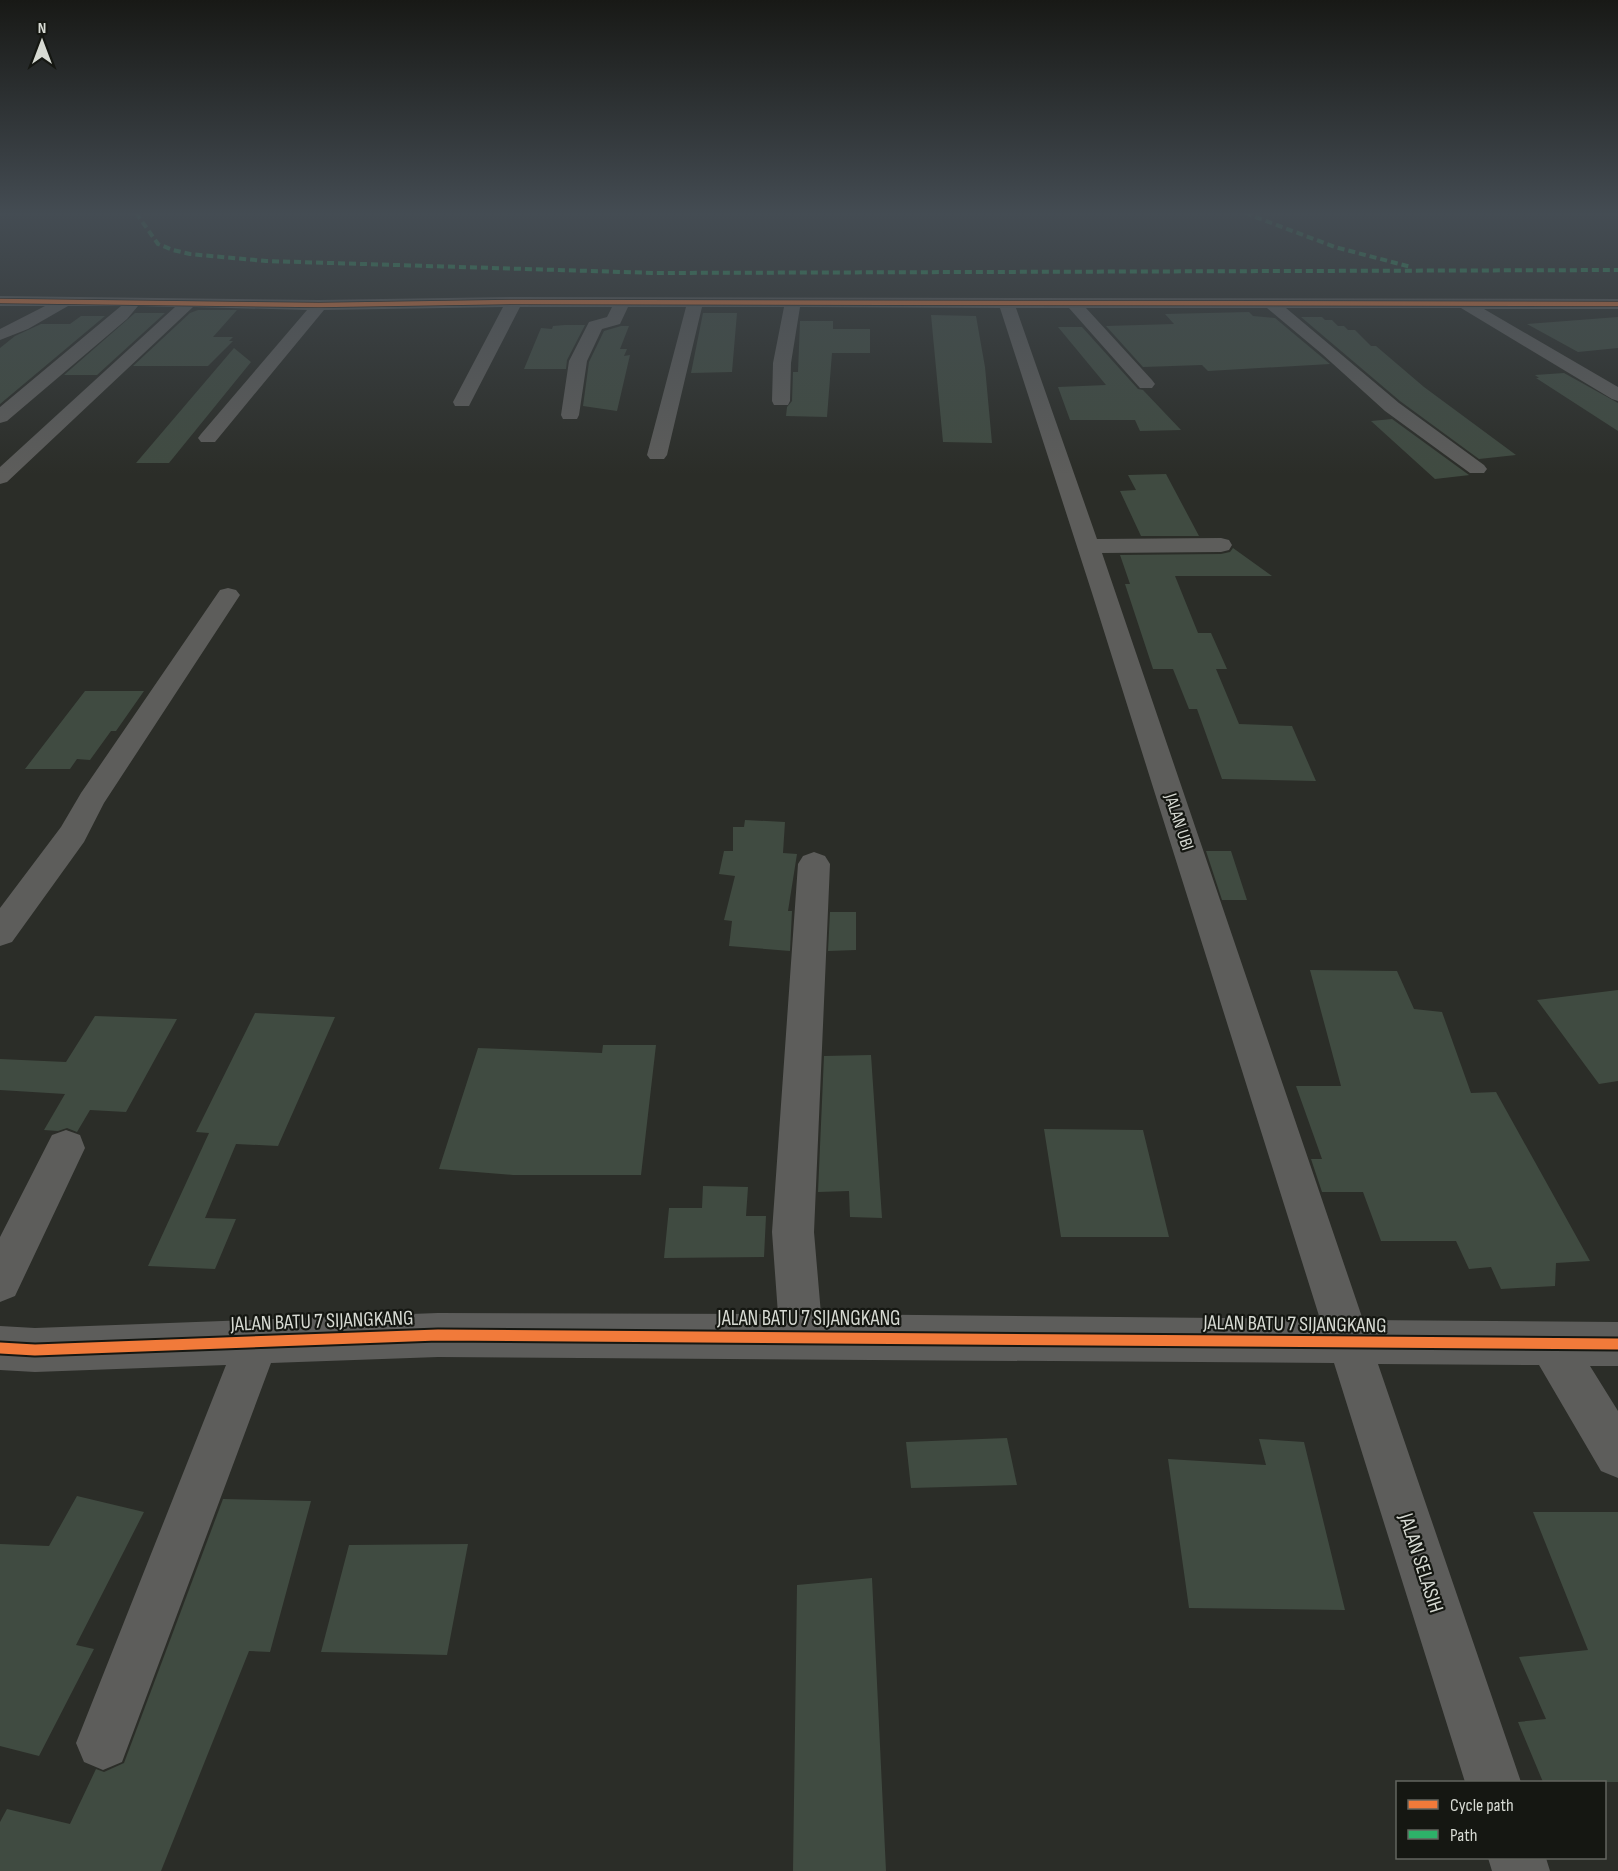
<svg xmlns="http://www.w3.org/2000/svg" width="1618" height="1871" font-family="'Sofia Sans Condensed',sans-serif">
<rect width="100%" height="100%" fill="#2b2d28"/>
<path fill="#404b41" d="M198 310H237L213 337H233L229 341H233L208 366H133L190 313Z
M1249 312 1253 316 1275 318 1330 364 1208 371 1202 365 1143 367 1106 326 1174 324 1165 314Z
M135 313H165L97 375H64Z
M703 313H737L732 372 691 373Z
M931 315 976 316 985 367 992 443 943 442Z
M81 316H105L0 404V348L15 336 41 324H70Z
M1301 317H1322L1325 320H1332L1338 326H1344L1348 330H1355L1371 346H1376L1424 387 1516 455 1479 459 1400 401Z
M1618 317V348L1578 352 1527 324Z
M800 321H833V329H870V353H832L827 417 786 416 787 407 792 401 793 372H798Z
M565 325H585L567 360 566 369H524L541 328 552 329 553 326Z
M621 326H629L620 349H627L624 356 630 355 617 411 583 406 589 362 604 331Z
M1058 327H1082L1138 389 1143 390 1181 430 1140 431 1135 420H1070L1058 387 1106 385Z
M234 348 251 362 169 463H136Z
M1564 373 1618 403V431L1536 378H1539L1535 375Z
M1392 419 1469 475H1470L1435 479 1371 421Z
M1166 474 1199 536H1141L1120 491 1136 490 1128 475Z
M1233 548 1272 576H1175L1198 633H1211L1227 669H1216L1239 724 1292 726 1316 781 1222 779 1197 709H1189L1173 669H1153L1125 584H1130L1120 555 1221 554 1230 552Z
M85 691H144L116 731H111L90 760 77 759 70 769H25Z
M745 820 785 822 783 853 797 854 788 911H792L790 951 729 946 732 921 724 920 735 876 719 874 724 851H733V827H744Z
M1206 851H1231L1247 900H1222Z
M830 912H856V950L828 951Z
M1310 970 1397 971 1414 1009 1442 1012 1471 1093 1496 1092 1590 1261 1556 1263 1555 1286 1501 1289 1491 1267 1469 1269 1456 1241H1381L1363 1192H1322L1311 1159H1322L1296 1086H1341Z
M1618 990V1081L1599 1084 1537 1000Z
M255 1013 335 1017 278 1146 236 1144 205 1218 236 1219 215 1269 148 1266 209 1133 196 1132Z
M95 1016 177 1019 126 1112 90 1110 77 1132 67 1128 58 1131 44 1130 65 1094 0 1090V1059L66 1062Z
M603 1045H656L641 1175H513L439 1169 478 1048 602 1053Z
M871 1055 882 1218 850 1217 849 1191 818 1192 824 1056Z
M1044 1129 1143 1130 1169 1237H1061Z
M703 1186 748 1187 746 1216H766L764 1257 664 1258 669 1208H702Z
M1007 1438 1017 1485 911 1488 906 1442Z
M1259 1439 1304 1442 1345 1610 1189 1608 1168 1459 1266 1465Z
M77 1496 144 1512 76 1645 94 1649 39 1756 0 1746V1544L49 1546Z
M223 1499 311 1501 270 1652 249 1651 161 1871H0V1822L7 1809 70 1824 96 1769 104 1772 124 1763Z
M1533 1512H1618V1782H1543L1518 1722 1546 1719 1519 1657 1588 1650Z
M468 1544 447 1655 321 1652 349 1545Z
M872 1578 886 1871H793L797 1585Z"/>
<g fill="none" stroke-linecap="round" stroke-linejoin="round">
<path fill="#5d5d5b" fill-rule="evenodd" d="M0 296 319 300 514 297 1618 299V309H1484L1618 387V401L1612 399 1461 308H1286L1399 403 1484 465 1487 469 1484 473H1470L1385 411 1322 354 1267 308H1086L1152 380 1155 384 1152 388H1140L1069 308H1016L1097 539 1221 538 1229 540 1232 545 1229 550 1221 552 1102 553 1363 1320 1618 1322V1366H1590L1618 1411V1478L1601 1471 1539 1365 1378 1364 1521 1782H1465L1334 1363 438 1357 271 1363 122 1762 103 1770 84 1762 76 1743 226 1365 35 1372 0 1370V1326L35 1328 438 1313 778 1314 772 1232 798 864 803 856 814 852 825 856 830 864 814 1232 821 1314 1320 1319 1092 593 1000 308 800 307 791 363 790 401 788 405H774L772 401 773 363 784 307H702L667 455 664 459H650L647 455 686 307H628L620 324 602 329 587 361 579 415 577 419H563L561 415 569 361 589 322 607 317 612 307H520L471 402 469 406H455L453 402 503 307 324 310 215 442H201L198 438 201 434 307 310 193 307 7 482 0 484V467L175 307 138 306 127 319 7 421 0 423V407L121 306H68L28 329 0 340V329L45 306H0Z
M228 588 236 590 240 595 104 803 84 842 12 942 0 946V908L61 827 81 793 220 590Z
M66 1130 80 1135 85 1148 15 1296 0 1302V1237L52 1135Z
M1488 1858H1546L1550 1871H1492Z"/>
<path stroke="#2db169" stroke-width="4" stroke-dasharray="7 4" stroke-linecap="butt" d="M136 213 158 244 173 250 190 254 266 261 656 273 1618 270
M1245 213 1335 247 1411 267"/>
<defs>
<path id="cycleway-far1" d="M0 301 319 305 514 302 1618 304"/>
<path id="cycleway" d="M0 1348 35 1350 438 1335 1618 1344"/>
</defs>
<use href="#cycleway-far1" stroke="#151712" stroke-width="6"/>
<use href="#cycleway" stroke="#151712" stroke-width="15"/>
<use href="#cycleway-far1" stroke="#f17a3a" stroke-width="4.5"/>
<use href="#cycleway" stroke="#f17a3a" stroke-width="11"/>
</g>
<linearGradient id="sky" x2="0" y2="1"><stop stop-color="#181916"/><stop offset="0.45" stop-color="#444c53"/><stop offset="1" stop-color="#444c53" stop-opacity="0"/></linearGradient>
<rect width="1618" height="475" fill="url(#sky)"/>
<g text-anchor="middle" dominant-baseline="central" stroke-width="4.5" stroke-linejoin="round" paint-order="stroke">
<g font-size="18" fill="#d7dad3" stroke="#151712">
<text transform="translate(1179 822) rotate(72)">JALAN UBI</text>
</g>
<g font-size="21" fill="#d7dad3" stroke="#151712">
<text x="809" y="1318">JALAN BATU 7 SIJANGKANG</text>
<text transform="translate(322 1321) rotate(-2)">JALAN BATU 7 SIJANGKANG</text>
<text transform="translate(1295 1324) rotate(1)">JALAN BATU 7 SIJANGKANG</text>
<text transform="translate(1421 1563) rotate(72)">JALAN SELASIH</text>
</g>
</g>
<rect x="1396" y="1781" width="210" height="78" fill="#151712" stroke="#63655f" stroke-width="1.5"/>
<rect x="1408" y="1800" width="30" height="9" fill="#f17a3a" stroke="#63655f" stroke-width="1.5"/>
<text x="1450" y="1811" font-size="18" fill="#d7dad3">Cycle path</text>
<rect x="1408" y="1830" width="30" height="9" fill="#2db169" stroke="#63655f" stroke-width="1.5"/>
<text x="1450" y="1841" font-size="18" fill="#d7dad3">Path</text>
<g transform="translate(42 42)" stroke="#151712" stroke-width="4.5" paint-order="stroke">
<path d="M0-4.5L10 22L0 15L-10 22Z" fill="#d7dad3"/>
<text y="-9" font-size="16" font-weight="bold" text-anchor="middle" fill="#d7dad3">N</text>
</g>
</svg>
